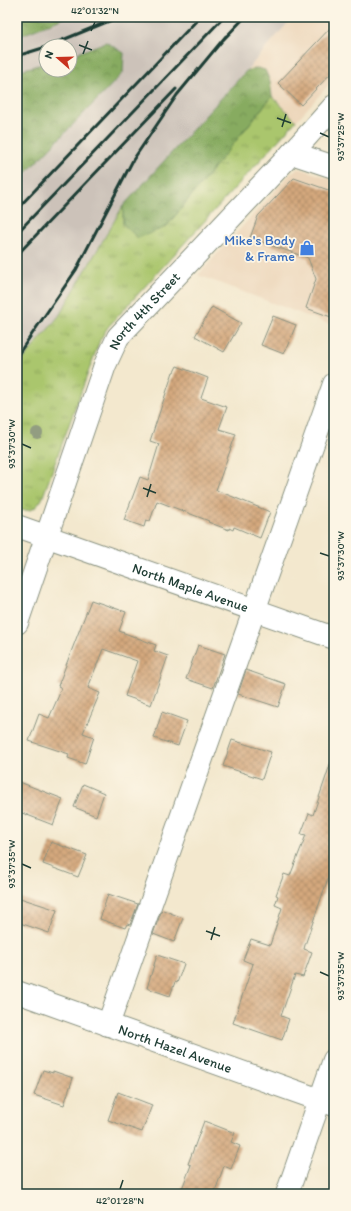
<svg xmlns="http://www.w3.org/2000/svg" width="351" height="1211" font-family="Itim,sans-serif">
<defs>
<pattern id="grass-tufts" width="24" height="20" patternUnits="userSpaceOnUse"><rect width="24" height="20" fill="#aac66d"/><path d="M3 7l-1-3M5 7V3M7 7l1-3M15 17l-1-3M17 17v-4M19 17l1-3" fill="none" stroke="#8aa25a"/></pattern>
<pattern id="forest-crowns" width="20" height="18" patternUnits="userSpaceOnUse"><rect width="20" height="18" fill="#87ab60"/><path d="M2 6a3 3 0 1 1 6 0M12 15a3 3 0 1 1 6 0" fill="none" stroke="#6e8c50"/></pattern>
<pattern id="building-cross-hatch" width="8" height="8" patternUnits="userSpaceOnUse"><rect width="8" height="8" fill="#d4a87d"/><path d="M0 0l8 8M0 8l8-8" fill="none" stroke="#ab8a67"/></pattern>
</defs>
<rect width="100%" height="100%" fill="#fcf5e5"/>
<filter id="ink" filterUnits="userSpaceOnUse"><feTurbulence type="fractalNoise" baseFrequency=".025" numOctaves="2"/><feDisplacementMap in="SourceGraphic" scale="8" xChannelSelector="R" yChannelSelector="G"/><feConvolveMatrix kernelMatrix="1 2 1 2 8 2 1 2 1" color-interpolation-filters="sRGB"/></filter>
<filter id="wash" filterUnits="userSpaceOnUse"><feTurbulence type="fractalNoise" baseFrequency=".012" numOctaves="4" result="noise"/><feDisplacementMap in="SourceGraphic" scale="16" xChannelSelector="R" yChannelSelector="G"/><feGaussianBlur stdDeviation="0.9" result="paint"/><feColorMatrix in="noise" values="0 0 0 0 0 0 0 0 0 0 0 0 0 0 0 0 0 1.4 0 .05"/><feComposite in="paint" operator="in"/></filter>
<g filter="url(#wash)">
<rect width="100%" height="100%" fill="#f3e8ce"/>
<path fill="#edd7bb" d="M293 17H334V79L296 121 246 71Z
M297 169H301L334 180V326L198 275 292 172Z"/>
<path fill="#ccc2b9" d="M65 17H293L246 71 123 206 59 316 17 367V182L123 73 106 43 70 56V46H46V63L17 71V37Z"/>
<path fill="url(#grass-tufts)" stroke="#648250" d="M272 96 296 121 108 327 100 340 42 499C34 511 31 511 17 510V367L59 316 123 206V224L166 227Z"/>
<path fill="url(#forest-crowns)" stroke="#53744a" d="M17 17H66L17 37Z
M106 42 124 53 123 73 17 182V71L46 63V70H70V56Z
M257 68 265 70 270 81 272 96 166 227 138 238 123 224V206L246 71Z"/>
<g id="blocks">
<path fill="url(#building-cross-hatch)" d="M334 24V70L301 105 278 83Z
M294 178 334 192V318L306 308 316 279 308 258 250 238 258 216Z
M212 307 241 323 224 352 195 336Z
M273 316 296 325 284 354 261 345Z
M177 366 208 378 201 398 227 407 219 429 236 434 216 490 270 512 260 538 234 527 233 530 229 528V530L208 522 209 521 157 501 150 521 146 520 144 527 124 520 140 477 148 480 159 444 150 441 173 372H174Z
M91 600 126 612 119 631 156 645 154 651 168 656 151 705 125 696 137 661 103 649 88 688 100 693 83 733 94 737 85 764 68 758 69 754 29 741 39 714 49 718 62 688 58 686Z
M198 645 225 654 213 688 186 679Z
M246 670 286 684 278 707 238 694Z
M162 712 187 721 178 746 154 738Z
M232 740 271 752 262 779 223 766Z
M331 762 334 763V861L305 945 304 949 312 952 303 977 295 975 281 1016 289 1019 282 1040 233 1023 253 964 243 960 251 939 270 945 282 908 275 905 278 896 276 895 284 874 290 876 306 835 301 834 309 813 313 815Z
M17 781 63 799 53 825 17 811Z
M83 784 104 793 96 816 74 807Z
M51 842 87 855 78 877 43 864Z
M108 894 138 904 130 925 127 924 125 928 100 919Z
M17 897 57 910 49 933 17 922Z
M163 910 183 918 174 942 153 934 161 912Z
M157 955 184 964 177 983 175 982 170 996 147 988Z
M43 1070 53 1073V1071L73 1078 64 1105 34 1095Z
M118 1092 152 1105 142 1132 108 1120Z
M204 1121 235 1133 231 1142 240 1146 231 1169 224 1166 214 1194H180L191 1165 188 1164Z"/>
</g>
</g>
<g filter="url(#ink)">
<use href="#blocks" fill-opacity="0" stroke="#899281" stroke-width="1"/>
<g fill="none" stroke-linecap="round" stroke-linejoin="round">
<defs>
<g id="minor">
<path d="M292 153 334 167"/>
<path id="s1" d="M17 526 334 638"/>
<path id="s2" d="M17 623 105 365 118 337 292 153 334 106"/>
<path id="s3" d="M17 992 334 1105"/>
<path d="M108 1025 334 384"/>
<path d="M287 1194 334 1060"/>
</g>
</defs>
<use href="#minor" stroke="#899281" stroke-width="24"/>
<use href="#minor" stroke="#fff" stroke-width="22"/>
<path stroke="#1f3d34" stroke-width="3" d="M223 40 245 17
M48 46 119 17
M17 56 46 47
M17 209 200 17
M17 233 224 17
M17 255 176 89
M17 356 76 270 133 160 177 95 226 36"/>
</g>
<circle fill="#929d81" cx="37" cy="433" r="6"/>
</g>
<path fill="none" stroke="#1f3d34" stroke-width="1.5" d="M91 31 95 22M79 45 92 50M83 54 88 41M277 118 291 123M282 127 286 114M320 133 329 137M22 444 31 448M143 488 156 493M147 497 151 484M320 553 329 556M22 864 31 868M206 931 220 936M211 940 215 927M320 972 329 976M120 1189 123 1180"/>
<defs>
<symbol id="shop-bare" viewBox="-9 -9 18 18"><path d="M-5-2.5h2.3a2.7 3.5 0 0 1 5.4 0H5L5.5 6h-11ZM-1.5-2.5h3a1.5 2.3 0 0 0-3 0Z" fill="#3f7fe0" stroke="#fcf5e5" stroke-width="2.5" paint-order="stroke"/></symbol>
</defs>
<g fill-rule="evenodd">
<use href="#shop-bare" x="296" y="237" width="22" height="22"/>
</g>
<g text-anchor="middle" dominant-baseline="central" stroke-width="3.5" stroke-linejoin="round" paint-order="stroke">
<g font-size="14" fill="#366cbe" stroke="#fcf5e5" text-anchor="end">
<text x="295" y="240">Mike's Body<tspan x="295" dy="16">&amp; Frame</tspan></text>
</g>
<g font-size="14" fill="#1f3d34" stroke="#fcf5e5">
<text stroke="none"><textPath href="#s2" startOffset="340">North 4th Street</textPath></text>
<text stroke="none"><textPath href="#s1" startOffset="184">North Maple Avenue</textPath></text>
<text stroke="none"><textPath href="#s3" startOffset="168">North Hazel Avenue</textPath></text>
</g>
</g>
<rect width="351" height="1211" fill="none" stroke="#fcf5e5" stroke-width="44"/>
<g transform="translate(58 58) rotate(290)"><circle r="19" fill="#fcf5e5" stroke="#a4ab9e"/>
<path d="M0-3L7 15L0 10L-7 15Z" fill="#c8321e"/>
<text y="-6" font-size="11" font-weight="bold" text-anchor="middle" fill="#1f3d34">N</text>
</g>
<rect x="22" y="22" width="307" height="1167" fill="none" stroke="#1f3d34" stroke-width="1.5"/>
<g font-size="10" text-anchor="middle" fill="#1f3d34">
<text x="95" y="14">42°01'32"N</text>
<text transform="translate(340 137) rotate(-90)" y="4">93°37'25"W</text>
<text transform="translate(11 444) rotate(-90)" y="4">93°37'30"W</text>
<text transform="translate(340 556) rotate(-90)" y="4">93°37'30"W</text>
<text transform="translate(11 864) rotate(-90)" y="4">93°37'35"W</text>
<text transform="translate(340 976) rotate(-90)" y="4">93°37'35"W</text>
<text x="120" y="1204">42°01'28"N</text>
</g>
</svg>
